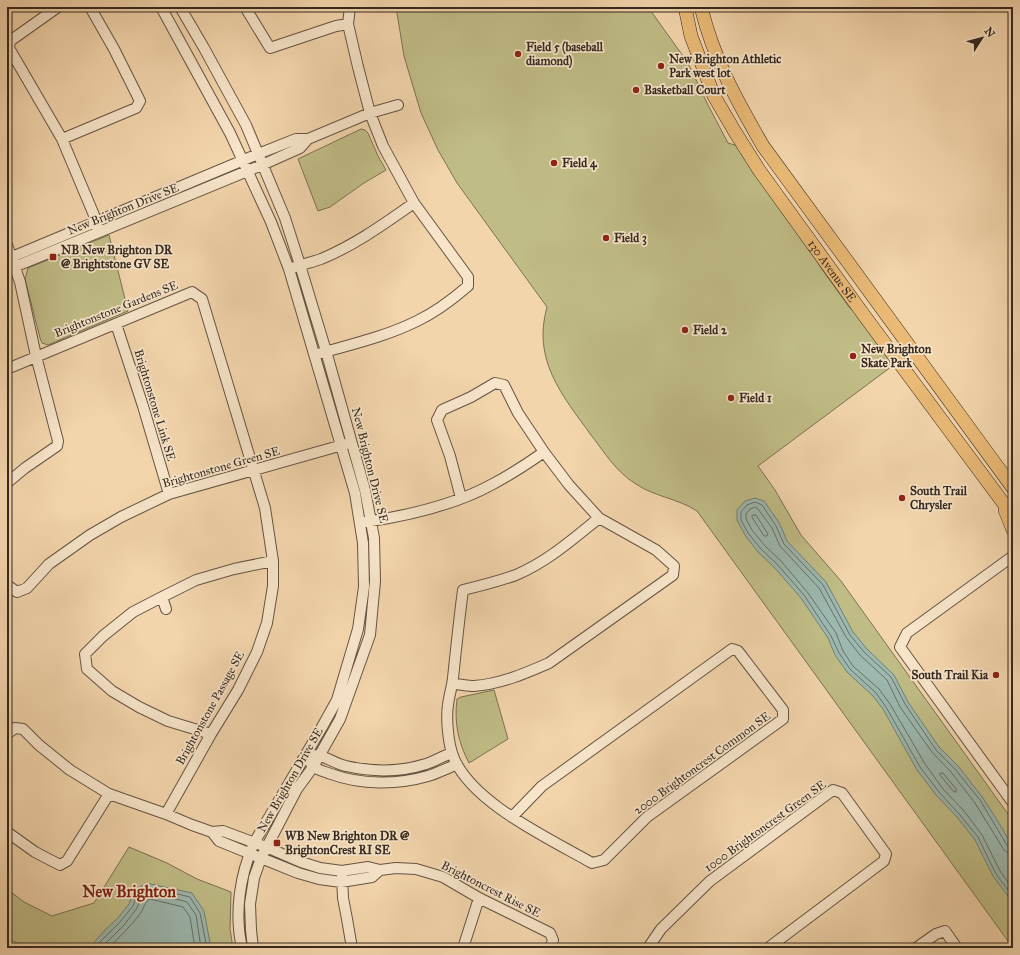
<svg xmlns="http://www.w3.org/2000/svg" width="1020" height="955" font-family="'IM FELL Great Primer',serif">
<rect width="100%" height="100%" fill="#f3d5ac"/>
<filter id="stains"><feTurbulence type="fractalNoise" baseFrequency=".005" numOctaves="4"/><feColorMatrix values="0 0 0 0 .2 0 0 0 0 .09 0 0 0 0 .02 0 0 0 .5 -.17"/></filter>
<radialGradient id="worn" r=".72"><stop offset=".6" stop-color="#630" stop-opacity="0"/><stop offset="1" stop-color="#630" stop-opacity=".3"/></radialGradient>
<path fill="#c0bc86" stroke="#7a7253" d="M396 7H648L688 63 708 105 728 143 735 145 741 150 801 236 821 268 849 307 860 316 895 364 758 466 775 490 801 535 841 581 1013 821V948L697 511C677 498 655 497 636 484 616 472 605 453 591 435 562 395 532 360 547 307L457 183 438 150 421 113 412 83 404 56Z
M361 129 365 130 368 133 378 156 386 170 364 183 330 207 318 211 298 159Z
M109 235 128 311 48 345 42 343 40 338 25 279 28 268Z
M494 690 508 739 469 763C458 742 454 722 457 699L461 697Z
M129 847 167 863 197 879 231 892 230 929 233 948H25L7 937V889L24 902 52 916 94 903Z"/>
<path fill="#9cb8af" stroke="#737f76" d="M755 498 764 501 780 524 787 541 826 582 853 632 867 649 894 675 908 702 939 747 958 766 983 798 1002 828 1013 848V903L993 876 975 840 957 817 936 795 917 770 883 709 873 696 847 672 835 655 828 638 801 598 774 567 758 552 745 535 737 520V510L745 501Z
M146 883 192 893 204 911 211 948H89L105 930 117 919 129 904 134 891Z"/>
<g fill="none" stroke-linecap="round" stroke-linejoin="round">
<path stroke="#687068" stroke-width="1" d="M753 515H756L768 534 767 536H764L752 517Z
M941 773H943L956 789V792H954L940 775Z
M1013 849 1008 847 980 800 955 769 936 750 905 704 891 677 864 652 850 635 823 585 784 544 776 526 762 505 755 502 747 505 741 512V520L748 533 761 549 777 564 804 595 831 636 839 653 850 669 876 693 886 707 920 767 939 792 960 815 978 837 996 874 1013 897
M1013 854 1008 853 1004 850 975 803 951 772 932 752 900 707 887 680 860 655 846 637 819 588 780 546 772 528 758 509 755 507 750 509 746 514V519L752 530 765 546 781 561 808 593 836 633 843 651 853 666 879 689 890 704 925 764 943 789 964 811 982 835 1000 871 1013 889
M94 948 120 922 133 906 137 894 148 887 190 897 200 913 207 948
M101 948 124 925 137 908 141 897 149 892 187 902 196 915 201 948
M109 948C119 937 130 927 140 914 144 909 144 902 150 899L183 907 190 917 195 948"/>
<defs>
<path id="minor" d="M58 7 10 41 9 48 62 139 99 227
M161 7 230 133 271 222 289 269 355 493 363 543 364 587 358 629 337 700 322 727 254 843C240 875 234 913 242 948
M180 7 204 48 246 125 285 218 300 265 326 351 365 490 374 538 375 581 370 635 340 719 313 767 297 789 261 858 254 878 250 904 251 930 253 948
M245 7 270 48 336 26 348 24
M62 139 136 108 140 101 114 49 90 7
M7 245 20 282 36 356 58 441 57 446 25 468 7 483
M7 259 258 154 296 139H308L370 113 398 105
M295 267C303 264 313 262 321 259 355 245 384 224 414 203
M7 270 262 165 300 148 308 139
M116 324 143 406 169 494
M321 353C353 344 387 336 417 321 436 312 453 299 468 286V277L414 203 383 146 370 113 358 67 348 24 350 7
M7 369 192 292 202 299 265 508 273 561V586L267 623 257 652 238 690 211 734 166 814
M365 522C406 516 454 505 491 485 510 475 527 464 544 452L518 413 504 385 495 383 471 397 442 410 437 420 450 456 461 498
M1013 556 907 633 900 647 1013 803
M7 585 17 592 27 588 49 564 90 535 121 517 169 494 346 444
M162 597 166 609
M452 684C459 684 467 686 474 686 501 684 526 673 549 663L673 575 674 566 656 550 599 518 569 485 544 452
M7 734 15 728 23 729 39 745 70 770 109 794 166 814 192 825 212 832 223 831 266 847 301 862 320 868 342 871 368 867 380 870 396 868 416 869 443 877 479 898 550 933 553 940 550 948
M211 734 168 721 139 707 112 691 87 669 85 654 103 636 133 612 162 597 196 580 234 569 273 561
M314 755C325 755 335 764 346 766 372 772 401 772 426 764 435 761 443 756 452 753
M310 762C315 770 323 771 331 774 361 785 397 785 428 776 438 773 447 768 456 765
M512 817 542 786 732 649 738 651 783 710V719L647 817 604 860 592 863C550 839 467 801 452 753 448 740 446 718 448 705 449 696 452 687 453 678 456 649 459 620 463 590 480 586 499 581 516 575 547 562 573 539 599 518
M7 832 35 852 60 865 67 861 109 794
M212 832 219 841 298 873 319 879 341 882 372 877 380 870
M342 877 343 898 347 919 352 948
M463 948 479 898
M648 948 661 929 710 881 833 790 842 793 886 854 884 861 768 948
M916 948 936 934 945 931 957 948"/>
<g id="major">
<path id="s1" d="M685 7 691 36 714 96 735 132 759 170 866 318 1013 516"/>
<path d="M701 7C714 60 736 99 763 146L1013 488"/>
<path d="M1005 510 1013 530"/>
</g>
</defs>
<use href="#minor" stroke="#645443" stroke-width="12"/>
<use href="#major" stroke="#352920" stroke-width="14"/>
<use href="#minor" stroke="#f7e4c9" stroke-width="10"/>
<use href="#major" stroke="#eaba76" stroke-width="13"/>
</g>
<g fill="#8f2418" stroke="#f7e4c9" stroke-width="1.5">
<circle cx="518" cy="54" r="4"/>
<circle cx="661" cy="66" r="4"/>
<circle cx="636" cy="90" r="4"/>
<circle cx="554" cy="163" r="4"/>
<circle cx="606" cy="238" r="4"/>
<rect x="49" y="253" width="8" height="8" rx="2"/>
<circle cx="685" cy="330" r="4"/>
<circle cx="853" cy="356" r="4"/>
<circle cx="731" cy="398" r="4"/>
<circle cx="902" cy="498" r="4"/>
<circle cx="996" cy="675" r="4"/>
<rect x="273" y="839" width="8" height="8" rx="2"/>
</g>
<g text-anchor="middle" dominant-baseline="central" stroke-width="3.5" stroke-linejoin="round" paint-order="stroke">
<g font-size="12" font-weight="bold" fill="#352920" stroke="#f7e4c9" text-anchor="start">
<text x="526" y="47">Field 5 (baseball<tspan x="526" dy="14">diamond)</tspan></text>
<text x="669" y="59">New Brighton Athletic<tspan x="669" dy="14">Park west lot</tspan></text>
<text x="644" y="90">Basketball Court</text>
<text x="562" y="163">Field 4</text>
<text x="614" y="238">Field 3</text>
<text x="61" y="250">NB New Brighton DR<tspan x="61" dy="14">@ Brightstone GV SE</tspan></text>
<text x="693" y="330">Field 2</text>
<text x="861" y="349">New Brighton<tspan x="861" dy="14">Skate Park</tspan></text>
<text x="739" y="398">Field 1</text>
<text x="910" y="491">South Trail<tspan x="910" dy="14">Chrysler</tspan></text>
<text x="988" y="675" text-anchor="end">South Trail Kia</text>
<text x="285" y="836">WB New Brighton DR @<tspan x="285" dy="14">BrightonCrest RI SE</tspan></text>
</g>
<g font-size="12" fill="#352920" stroke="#f7e4c9">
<text transform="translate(123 209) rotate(-22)">New Brighton Drive SE</text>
<text stroke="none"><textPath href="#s1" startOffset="305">130 Avenue SE</textPath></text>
<text transform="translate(116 309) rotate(-22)">Brightonstone Gardens SE</text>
<text transform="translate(155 405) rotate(73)">Brightonstone Link SE</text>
<text transform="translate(370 465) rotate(76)">New Brighton Drive SE</text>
<text transform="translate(221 467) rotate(-16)">Brightonstone Green SE</text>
<text transform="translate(210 708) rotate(-61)">Brightonstone Passage SE</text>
<text transform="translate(702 763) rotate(-36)">2000 Brightoncrest Common SE</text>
<text transform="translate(290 780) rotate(-60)">New Brighton Drive SE</text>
<text transform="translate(765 826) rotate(-36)">1000 Brightoncrest Green SE</text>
<text transform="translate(491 889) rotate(27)">Brightoncrest Rise SE</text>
</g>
<g font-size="16" font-weight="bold" fill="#7a1f14" stroke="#f7e4c9">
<text x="129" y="891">New Brighton</text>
</g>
</g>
<rect width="1020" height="955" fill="none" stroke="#f3d5ac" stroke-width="24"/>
<rect x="8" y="8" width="1004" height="939" fill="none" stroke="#352920" stroke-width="2"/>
<rect x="12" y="12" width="996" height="931" fill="none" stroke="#352920"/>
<g transform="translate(982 38) rotate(54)" stroke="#f7e4c9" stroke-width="3" paint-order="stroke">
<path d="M0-3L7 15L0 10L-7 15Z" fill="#352920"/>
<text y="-6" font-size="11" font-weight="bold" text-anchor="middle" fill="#352920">N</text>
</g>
<rect width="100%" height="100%" filter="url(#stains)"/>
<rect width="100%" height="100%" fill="url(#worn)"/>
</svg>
